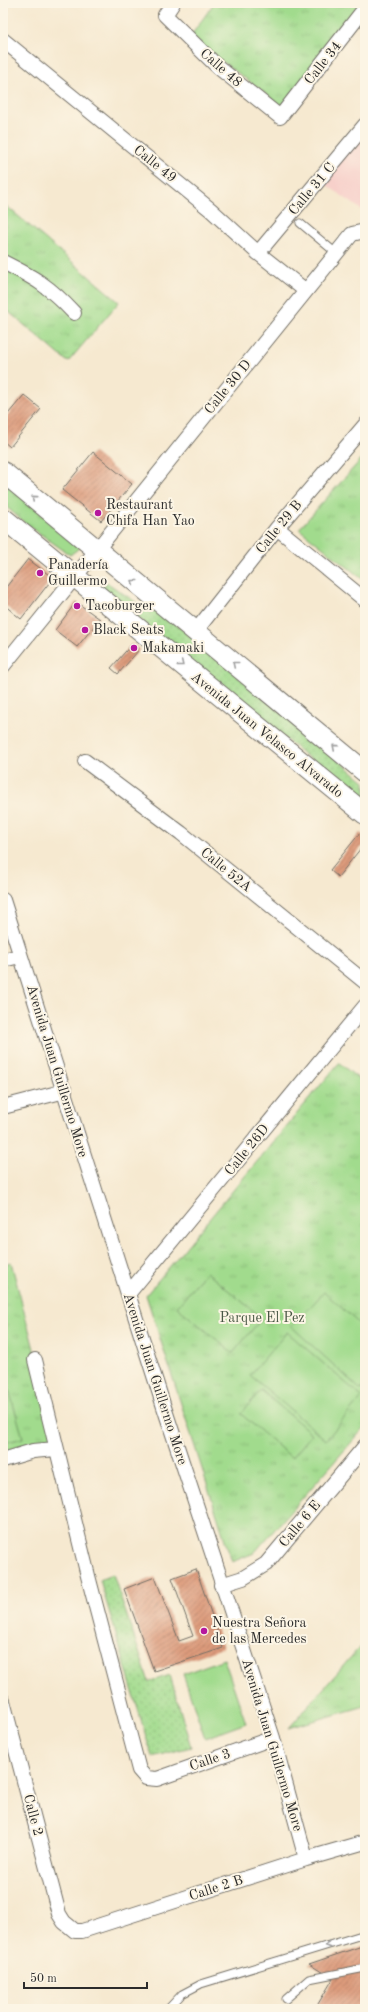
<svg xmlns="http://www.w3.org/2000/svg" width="368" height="2012" font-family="'Old Standard TT',serif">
<defs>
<pattern id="grass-dots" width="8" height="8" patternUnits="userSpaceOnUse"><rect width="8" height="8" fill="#a1db8d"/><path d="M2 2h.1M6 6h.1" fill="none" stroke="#8bbc7a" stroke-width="1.8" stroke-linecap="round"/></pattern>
<pattern id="park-tufts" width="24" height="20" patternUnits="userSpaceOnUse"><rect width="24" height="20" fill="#a1db8d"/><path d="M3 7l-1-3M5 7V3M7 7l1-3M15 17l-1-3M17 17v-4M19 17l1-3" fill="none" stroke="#8bbc7a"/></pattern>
<pattern id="building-hatch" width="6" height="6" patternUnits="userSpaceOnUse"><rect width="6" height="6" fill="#dd9b7c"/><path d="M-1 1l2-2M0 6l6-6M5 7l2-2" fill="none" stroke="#b37f66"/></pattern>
</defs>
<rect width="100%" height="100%" fill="#fcf5e5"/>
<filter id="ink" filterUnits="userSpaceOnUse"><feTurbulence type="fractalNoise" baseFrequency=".025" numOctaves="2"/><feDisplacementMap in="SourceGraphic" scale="8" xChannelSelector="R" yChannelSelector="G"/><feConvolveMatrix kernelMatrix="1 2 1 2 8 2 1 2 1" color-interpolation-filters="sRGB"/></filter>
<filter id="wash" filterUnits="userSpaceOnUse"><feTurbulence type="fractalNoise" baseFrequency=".012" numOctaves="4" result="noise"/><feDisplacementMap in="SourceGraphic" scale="16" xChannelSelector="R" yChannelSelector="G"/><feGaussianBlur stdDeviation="0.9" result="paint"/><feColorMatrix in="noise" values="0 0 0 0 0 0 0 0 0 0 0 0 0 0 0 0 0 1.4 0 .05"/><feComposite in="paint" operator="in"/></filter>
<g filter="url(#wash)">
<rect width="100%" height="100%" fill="#f6e9d0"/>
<path fill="#f7d0ca" d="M365 119V212L321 181Z"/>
<path fill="url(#grass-dots)" stroke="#66835c" d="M106 582 143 607 160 611 365 782V804L101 588Z
M113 1574 149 1682 170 1675 191 1747 152 1757 100 1580Z"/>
<path fill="url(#park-tufts)" stroke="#66835c" d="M214 3H355L359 5 282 106 190 37Z
M3 203 119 302 68 362 3 307Z
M365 455V581L299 529Z
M3 481 82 546 70 555 25 523 3 504Z
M339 1063 365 1084V1427L254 1553 232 1562 146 1295Z
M11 1262 58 1440 3 1455V1264Z
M365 1641V1706L289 1728Z"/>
<path fill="#a1db8d" stroke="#66835c" d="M206 1272 262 1318 233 1353 177 1307Z
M324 1292 365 1329V1385L361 1390 292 1327Z
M287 1332 362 1397 326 1440 250 1375Z
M3 1369 23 1438 3 1443Z
M261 1390 312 1434 292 1458 241 1414Z
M224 1659 246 1723 205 1738 183 1674Z"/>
<g id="blocks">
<path fill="url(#building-hatch)" d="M24 395 41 409 10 447 3 441V420Z
M93 452 132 484 101 521 62 490Z
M28 559 53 578 21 619 3 604V591Z
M76 602 100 619 77 647 55 630Z
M132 644 139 650 118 674 111 668Z
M360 833 365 837V843L338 877 330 870Z
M196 1569 223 1648 154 1671 124 1589 155 1577 179 1641 193 1636 172 1578Z
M365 1945V2009H315L333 1979 309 1964Z"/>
</g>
</g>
<g filter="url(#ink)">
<use href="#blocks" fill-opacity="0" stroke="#726e65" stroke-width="1"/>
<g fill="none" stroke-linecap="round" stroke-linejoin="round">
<defs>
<path id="lane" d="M300 223 336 253
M286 1999 309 1979 365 1968
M168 2009 182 1994 201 1984 365 1934"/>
<path id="street" d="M173 3 165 15 218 67 280 117 365 8
M3 40 211 210 258 253 306 291
M258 253 365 125
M3 262C35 278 49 286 74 313
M277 528 365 600
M195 632 277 528 365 425
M3 666 352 234 365 231
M85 761 181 833 365 982
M3 900 163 1404 273 1738 306 1859
M3 960 20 956
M3 1107 65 1091
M128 1294 365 1006
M35 1360 88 1576 139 1770 146 1778 157 1779 273 1738
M3 1460 33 1451 56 1449
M221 1585 243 1578 266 1564 365 1446
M3 1701 59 1914 64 1922 75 1931H82L306 1859 365 1842"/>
<path id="secondary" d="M3 472 365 772
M3 518 365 814"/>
</defs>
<use href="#lane" stroke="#726e65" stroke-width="9"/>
<use href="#street" stroke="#726e65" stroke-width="16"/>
<use href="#secondary" stroke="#726e65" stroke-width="22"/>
<use href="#lane" stroke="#fff" stroke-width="7"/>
<use href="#street" stroke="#fff" stroke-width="14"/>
<use href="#secondary" stroke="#fff" stroke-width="20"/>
</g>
<defs><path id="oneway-chevron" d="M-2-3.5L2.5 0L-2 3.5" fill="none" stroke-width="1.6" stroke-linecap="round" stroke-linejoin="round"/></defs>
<g stroke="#a0a0a0">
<use href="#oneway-chevron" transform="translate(34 498) rotate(-140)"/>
<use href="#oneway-chevron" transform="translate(134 582) rotate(-141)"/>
<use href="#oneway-chevron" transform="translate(181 664) rotate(39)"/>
<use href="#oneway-chevron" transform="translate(235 664) rotate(-141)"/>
<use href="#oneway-chevron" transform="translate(335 747) rotate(-140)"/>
<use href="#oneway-chevron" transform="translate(328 1945) rotate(163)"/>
</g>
</g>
<g fill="#b5179e" stroke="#fcf5e5" stroke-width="1.5">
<circle cx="98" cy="513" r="4"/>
<circle cx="40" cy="573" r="4"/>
<circle cx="77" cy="606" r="4"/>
<circle cx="85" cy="630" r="4"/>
<circle cx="134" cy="648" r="4"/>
<circle cx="204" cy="1631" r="4"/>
</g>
<g text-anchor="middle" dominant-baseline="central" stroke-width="4" stroke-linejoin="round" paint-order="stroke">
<g font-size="14" fill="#2b2b2b" stroke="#fcf5e5">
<text transform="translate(323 63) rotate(-52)">Calle 34</text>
<text transform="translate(221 68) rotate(41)">Calle 48</text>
<text transform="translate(155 164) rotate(39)">Calle 49</text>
<text transform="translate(312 189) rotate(-50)">Calle 31 C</text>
<text transform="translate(228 387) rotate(-51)">Calle 30 D</text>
<text transform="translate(279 527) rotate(-51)">Calle 29 B</text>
<text transform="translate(267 735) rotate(39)">Avenida Juan Velasco Alvarado</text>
<text transform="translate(226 870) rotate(39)">Calle 52A</text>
<text transform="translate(57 1071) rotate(73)">Avenida Juan Guillermo More</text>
<text transform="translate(247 1150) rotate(-51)">Calle 26D</text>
<text transform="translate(155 1379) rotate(72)">Avenida Juan Guillermo More</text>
<text transform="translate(300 1524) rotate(-50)">Calle 6 E</text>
<text transform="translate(272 1745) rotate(73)">Avenida Juan Guillermo More</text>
<text transform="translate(210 1760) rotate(-19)">Calle 3</text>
<text transform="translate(33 1815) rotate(75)">Calle 2</text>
<text transform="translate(216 1888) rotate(-18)">Calle 2 B</text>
</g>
<g font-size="14" fill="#2b2b2b" stroke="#fcf5e5" text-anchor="start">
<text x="106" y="505">Restaurant<tspan x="106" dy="16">Chifa Han Yao</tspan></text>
<text x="48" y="565">Panadería<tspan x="48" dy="16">Guillermo</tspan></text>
<text x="85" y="606">Tacoburger</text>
<text x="93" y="630">Black Seats</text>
<text x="142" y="648">Makamaki</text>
<text x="212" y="1623">Nuestra Señora<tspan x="212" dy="16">de las Mercedes</tspan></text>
</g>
<g font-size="14" fill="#485744" stroke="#fcf5e5">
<text x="262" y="1318">Parque El Pez</text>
</g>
</g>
<rect width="368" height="2012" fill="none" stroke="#fcf5e5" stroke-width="16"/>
<path d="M24 1982v6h123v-6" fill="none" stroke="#2b2b2b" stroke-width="2"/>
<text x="30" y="1982" font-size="12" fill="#2b2b2b" stroke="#fcf5e5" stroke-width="3" paint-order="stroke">50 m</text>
</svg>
